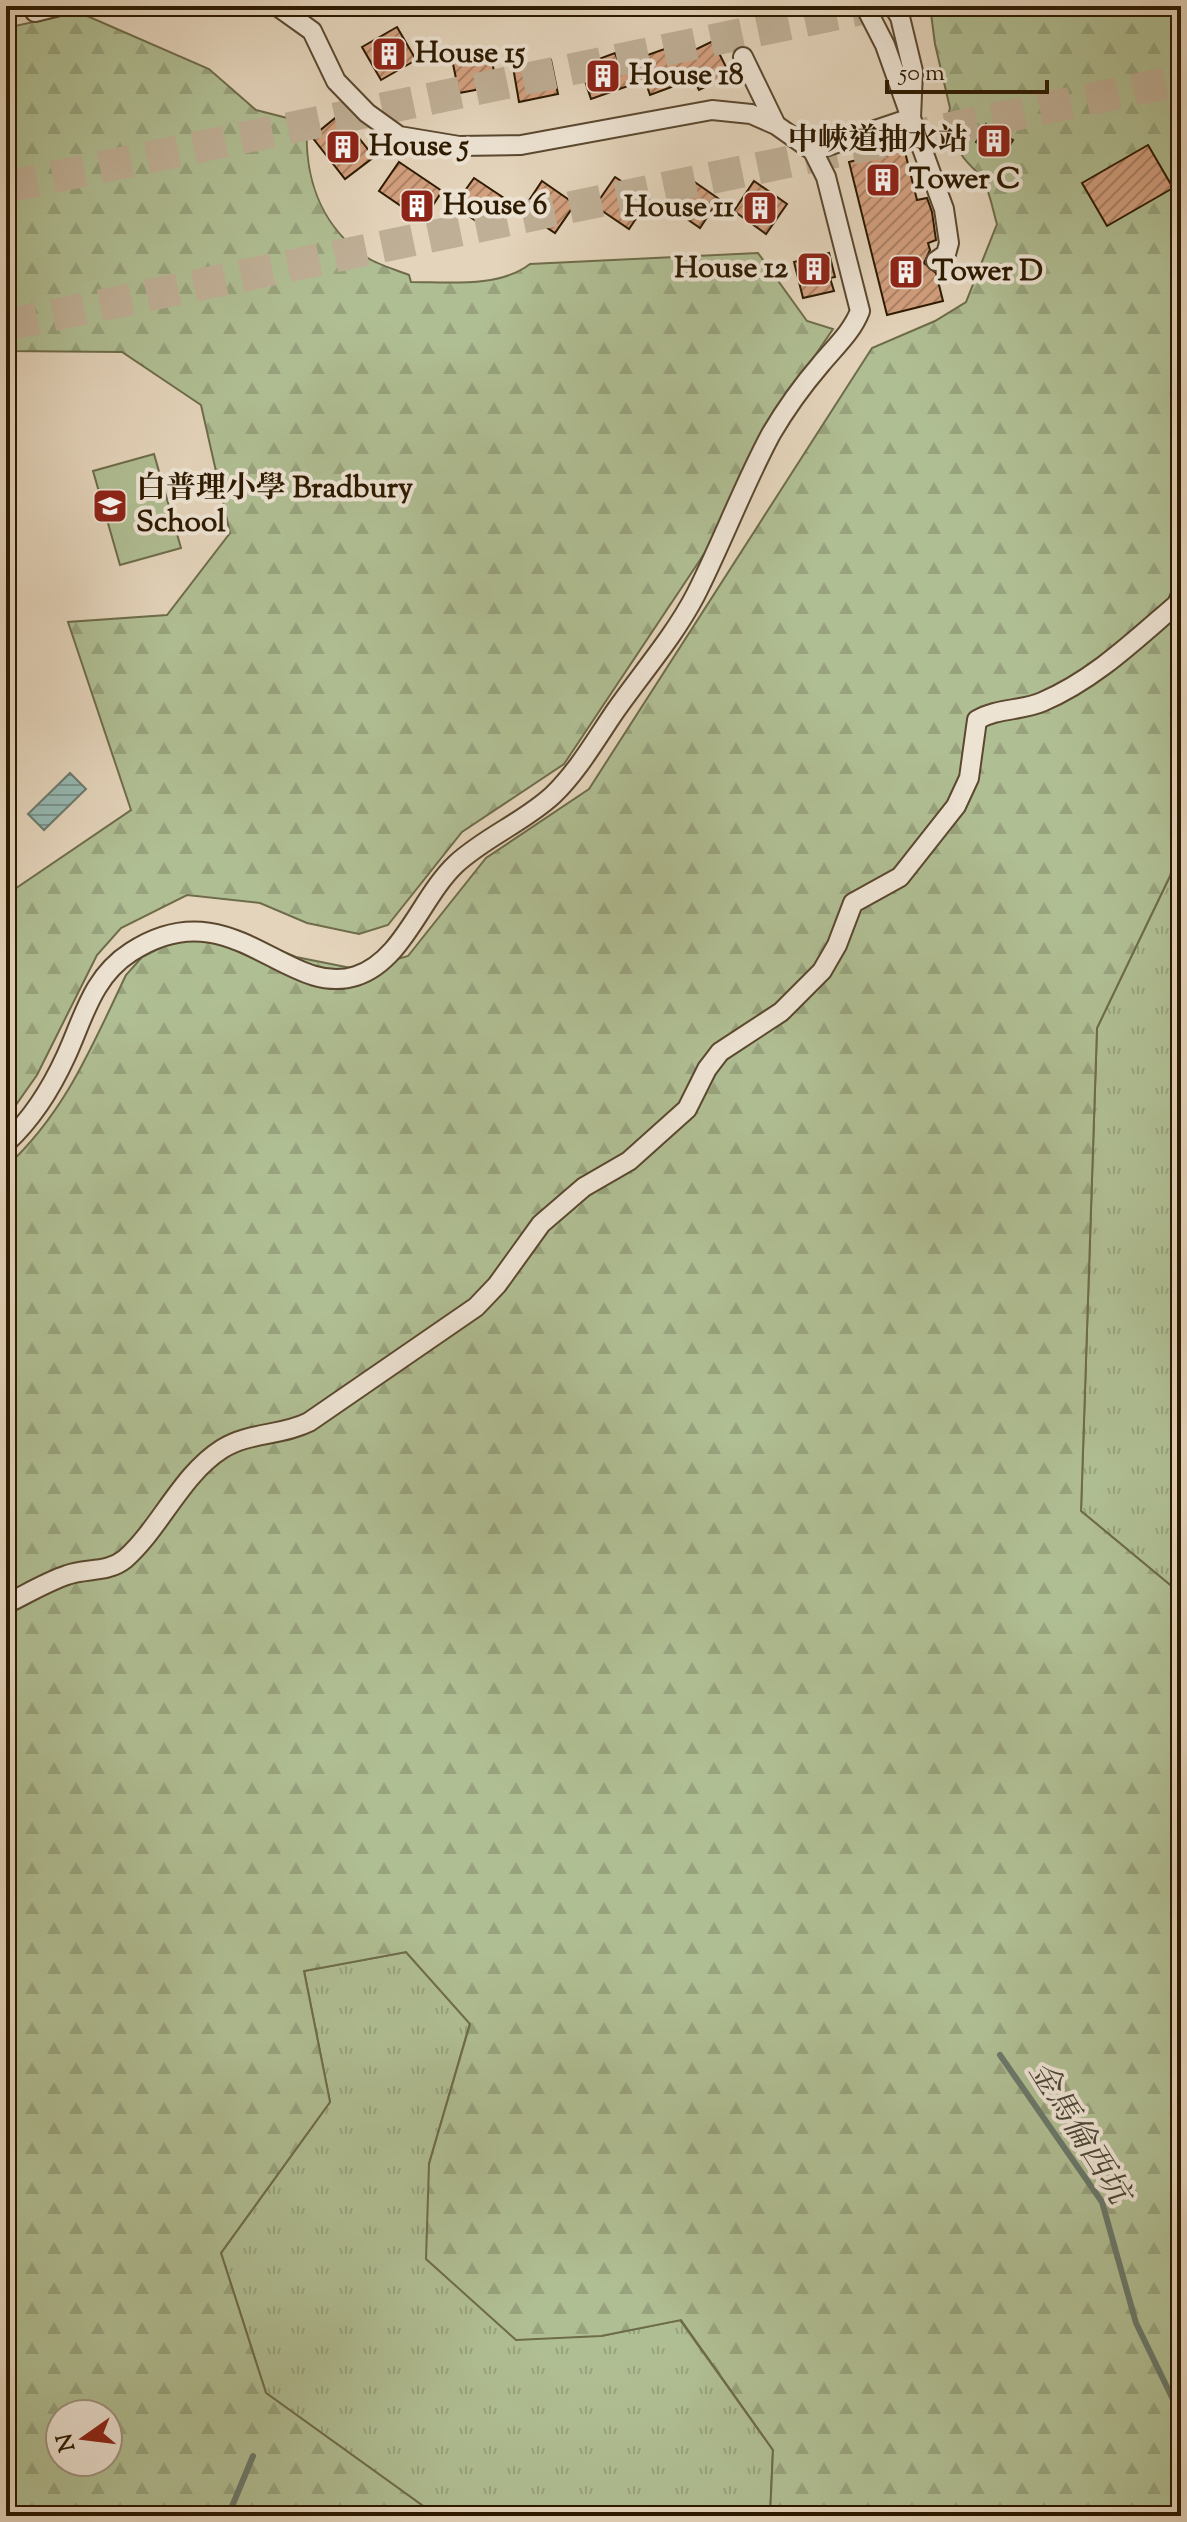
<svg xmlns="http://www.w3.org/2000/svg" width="1187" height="2522" font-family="'Sorts Mill Goudy','Noto Serif TC',serif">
<defs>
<pattern id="grass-tufts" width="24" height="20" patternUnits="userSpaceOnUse" patternTransform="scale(2)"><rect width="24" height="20" fill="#b0be93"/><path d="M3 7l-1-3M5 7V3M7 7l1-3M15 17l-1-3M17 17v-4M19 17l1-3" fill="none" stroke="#98a37d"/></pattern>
<pattern id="forest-firs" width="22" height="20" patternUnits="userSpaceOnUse" patternTransform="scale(2)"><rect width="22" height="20" fill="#b0be93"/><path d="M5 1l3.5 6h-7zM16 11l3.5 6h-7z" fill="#98a37d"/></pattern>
<pattern id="water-rules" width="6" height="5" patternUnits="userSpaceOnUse" patternTransform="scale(2)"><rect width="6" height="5" fill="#95b8b3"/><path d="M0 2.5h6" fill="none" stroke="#7a958f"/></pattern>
<pattern id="building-hatch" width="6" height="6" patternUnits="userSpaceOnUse" patternTransform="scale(2)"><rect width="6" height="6" fill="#d3a07f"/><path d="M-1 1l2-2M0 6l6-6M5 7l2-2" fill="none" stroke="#ac8266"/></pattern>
</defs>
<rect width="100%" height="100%" fill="#e4d4bb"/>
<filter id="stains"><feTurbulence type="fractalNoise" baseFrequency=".0025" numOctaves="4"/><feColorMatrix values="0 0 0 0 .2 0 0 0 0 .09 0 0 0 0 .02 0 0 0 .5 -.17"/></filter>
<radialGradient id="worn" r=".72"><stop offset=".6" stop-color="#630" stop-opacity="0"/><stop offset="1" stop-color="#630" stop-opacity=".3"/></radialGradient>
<path fill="url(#grass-tufts)" stroke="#6e6c4a" stroke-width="2" d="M1181 853V1594L1081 1511 1097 1028Z
M406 1952 470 2023 429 2164 601 2336 680 2320 773 2450 770 2516H437L266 2393 221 2253 330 2102 304 1971Z"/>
<path fill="url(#forest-firs)" stroke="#6e6c4a" stroke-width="2" fill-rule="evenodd" d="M930 6H1181V853L1097 1028 1081 1511 1181 1594V2516H770L773 2450 681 2320 601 2336 516 2340 426 2259 429 2164 470 2024 406 1952 304 1971 330 2102 221 2253 266 2393 437 2516H6V1167C65 1113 92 1046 126 975L142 957 194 931 251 938 296 957 361 970 408 956 486 858 589 789 872 348 935 321 966 302 997 224C993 211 990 192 983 180 968 158 951 159 962 124L948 116 950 108 935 44ZM60 2414H108V2462H60Z
M78 12 209 69 256 110 307 123C304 175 319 223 363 255 375 264 394 269 409 275L411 282C449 282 499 288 530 264L758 253 807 321 833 329 771 420 706 551 564 764 462 832 388 925 359 934 307 923 260 903 187 895 121 928 97 955 37 1075 6 1119V895L131 810 68 622 167 615 230 533 201 405 122 352 6 351V28Z"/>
<path fill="#b0be93" stroke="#6e6c4a" stroke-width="2" d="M154 454 181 548 120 565 93 471Z"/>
<path fill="url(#water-rules)" stroke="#6b796b" stroke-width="2" d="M70 773 86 789 44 830 28 814Z"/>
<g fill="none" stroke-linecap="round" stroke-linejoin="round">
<path stroke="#6b796b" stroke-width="6" d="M1000 2055 1102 2202 1136 2323 1181 2416
M228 2516 253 2456"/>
</g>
<path fill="url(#building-hatch)" stroke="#2d1a00" stroke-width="2" d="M397 27 416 60 381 80 362 47Z
M713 41 730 75 699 90 693 79 650 95 645 80 591 99 580 66 615 53 620 65 670 47 674 60Z
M490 52 497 86 459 93 452 59Z
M551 60 558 94 519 102 513 67Z
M340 114 374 157 345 179 312 137Z
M986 124 1013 140 1003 157 976 142Z
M1148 145 1173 188 1107 226 1082 183Z
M904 148 917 200 927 198 932 212 936 240 928 243 930 250 924 263 936 273 943 301 887 315 849 162Z
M399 162 442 191 423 221 379 191Z
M686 176 719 199 700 228 667 205Z
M615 177 649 199 629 229 595 206Z
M474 178 507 200 488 229 454 206Z
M542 181 575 204 555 233 522 211Z
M754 181 787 204 766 234 734 211Z
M829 253 835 277 830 278 834 291 803 298 794 262Z"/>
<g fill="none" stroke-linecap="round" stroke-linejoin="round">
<path stroke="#bfaf96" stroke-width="32" stroke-dasharray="32 16" stroke-linecap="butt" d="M6 187 876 6
M6 325 1181 80"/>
<defs>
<path id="street" d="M893 6 900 17 913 71 911 118 944 209 949 243 946 254 936 261
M35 12 59 6
M743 57 776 125
M813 151 911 118 885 45 865 6
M6 1143C33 1118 51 1089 66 1056 84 1017 92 977 131 952 231 887 286 999 356 976 403 961 421 897 456 864 485 837 524 822 553 795 578 771 596 739 616 710 642 673 674 636 695 596 722 543 743 486 771 434 785 410 803 385 821 364 835 347 852 332 860 311L826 177 813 151 776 125 751 114 712 110 521 145 459 146 399 136 367 113 336 81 312 31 277 6
M6 1604C25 1595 46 1582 67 1575 86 1568 108 1573 125 1559 161 1527 181 1475 222 1449 249 1432 281 1436 309 1422L476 1307 497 1285 541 1224 584 1187 629 1161 687 1109 707 1069 720 1052 781 1012 822 971 837 945 853 903 900 877 956 806 969 778 977 720C997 708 1021 711 1042 702 1094 680 1135 640 1177 604L1181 595"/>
</defs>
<use href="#street" stroke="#5b482f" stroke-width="22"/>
<use href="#street" stroke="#ede3d3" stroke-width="18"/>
</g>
<defs>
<symbol id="building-square" viewBox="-11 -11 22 22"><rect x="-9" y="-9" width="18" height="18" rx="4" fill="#8f2418" stroke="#ede3d3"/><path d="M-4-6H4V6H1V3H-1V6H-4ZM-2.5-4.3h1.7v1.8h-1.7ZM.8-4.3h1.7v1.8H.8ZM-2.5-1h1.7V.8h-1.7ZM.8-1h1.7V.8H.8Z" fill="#fff"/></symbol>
<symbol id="school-square" viewBox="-11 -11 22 22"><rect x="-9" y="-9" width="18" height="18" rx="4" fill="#8f2418" stroke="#ede3d3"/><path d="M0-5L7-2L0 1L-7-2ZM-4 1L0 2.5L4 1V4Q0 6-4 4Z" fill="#fff"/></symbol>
</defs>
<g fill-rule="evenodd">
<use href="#building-square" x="369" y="34" width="40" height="40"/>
<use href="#building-square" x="583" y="56" width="40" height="40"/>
<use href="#building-square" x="974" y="121" width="40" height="40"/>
<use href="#building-square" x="323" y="127" width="40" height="40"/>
<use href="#building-square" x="863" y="160" width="40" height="40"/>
<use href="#building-square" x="397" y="186" width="40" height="40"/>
<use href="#building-square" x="740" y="188" width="40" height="40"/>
<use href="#building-square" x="794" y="249" width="40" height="40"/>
<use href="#building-square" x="886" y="252" width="40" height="40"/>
<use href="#school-square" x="90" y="486" width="40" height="40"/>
</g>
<g text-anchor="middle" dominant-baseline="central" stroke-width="8" stroke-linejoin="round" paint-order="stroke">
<g font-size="30" font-weight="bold" fill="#2d1a00" stroke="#ede3d3" text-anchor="start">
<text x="415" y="54">House 15</text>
<text x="629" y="76">House 18</text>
<text x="968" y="141" text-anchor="end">中峽道抽水站</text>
<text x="369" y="147">House 5</text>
<text x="909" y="180">Tower C</text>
<text x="443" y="206">House 6</text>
<text x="734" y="208" text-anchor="end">House 11</text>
<text x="788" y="269" text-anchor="end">House 12</text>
<text x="932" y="272">Tower D</text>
<text x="136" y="489">白普理小學 Bradbury<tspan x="136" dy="34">School</tspan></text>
</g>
<g font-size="32" font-style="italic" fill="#4c4936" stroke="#ede3d3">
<text transform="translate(1078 2133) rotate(58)">金馬倫西坑</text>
</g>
</g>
<rect width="1187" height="2522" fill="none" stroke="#e4d4bb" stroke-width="32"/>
<rect x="8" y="8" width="1171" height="2506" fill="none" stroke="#2d1a00" stroke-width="4"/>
<rect x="16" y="16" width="1155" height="2490" fill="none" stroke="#2d1a00" stroke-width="2"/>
<g transform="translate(84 2438) rotate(256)"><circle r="38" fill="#ede3d3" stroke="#a0937f" stroke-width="2"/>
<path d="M0-6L14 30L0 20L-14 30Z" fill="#8f2418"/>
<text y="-12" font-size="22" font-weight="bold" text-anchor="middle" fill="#2d1a00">N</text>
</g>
<path d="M887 80v12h160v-12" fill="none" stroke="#2d1a00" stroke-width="4"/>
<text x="899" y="80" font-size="24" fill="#2d1a00" stroke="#ede3d3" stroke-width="6" paint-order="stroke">50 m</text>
<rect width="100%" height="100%" filter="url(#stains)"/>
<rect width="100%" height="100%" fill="url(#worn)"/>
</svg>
